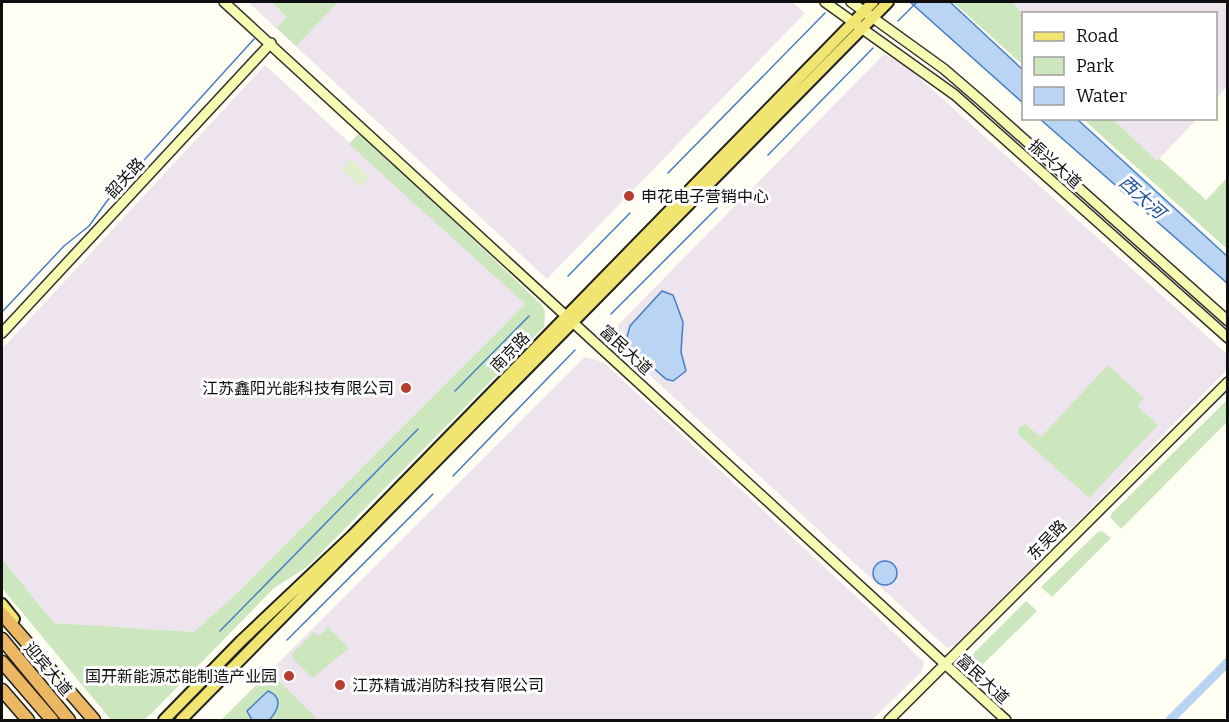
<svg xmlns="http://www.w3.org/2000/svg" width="1229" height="722" font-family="Bitter,'Noto Sans SC',serif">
<rect width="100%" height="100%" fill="#fefef2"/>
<path fill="#ede4ed" d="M248 2H792L805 13 547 279Z
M1013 2H1227V86L1216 99V14L1023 15Z
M884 54 906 66 1227 354 1228 369 955 646 947 648 617 345 618 325Z
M265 65 525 304 240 590 194 632 54 623 2 559V349Z
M1113 119H1197L1157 161Z
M585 357 603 362 875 614 924 662 922 671 872 720H242L232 709Z"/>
<path fill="#cce7bd" d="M272 2H338L296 46 277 28 287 17Z
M953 2H1013L1023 15V65Z
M1083 119H1113L1157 161 1159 158 1206 200 1227 178V249Z
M360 132 541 304 545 311 544 327 307 567 274 588 150 715 143 720H111L2 588V559L54 623 194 632 240 590 525 304 349 144Z
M1108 365 1144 398 1137 406 1158 425 1089 498 1019 435 1018 429 1025 424 1041 437Z
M1227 400V422L1121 529 1110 517 1112 513Z
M1102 531 1111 538 1052 597 1041 587 1098 532Z
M1026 601 1037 611 977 670 974 668 970 672 964 665 965 662Z
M328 627 349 648 313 678 292 658 293 653 314 632 319 636Z
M267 675 273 683 277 679 318 720H221Z"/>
<path fill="#dfefce" d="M351 159 370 177 360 187 341 170Z"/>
<path fill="#bad4f3" stroke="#457ec6" stroke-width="1.5" d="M910 2H950L1023 70V103Z
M1040 119H1077L1227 256V283Z
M662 291 673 295 683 322 681 352 686 371 673 381 666 379 632 349 626 340 630 326Z
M873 573a12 12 0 1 1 24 0a12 12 0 1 1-24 0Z
M268 691C284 697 278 711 269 720H252L247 711Z"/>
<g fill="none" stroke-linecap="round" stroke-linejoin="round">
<path stroke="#457ec6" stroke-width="1.5" d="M898 21 917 2
M768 155 873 48
M668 173 825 13
M645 197 654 188
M568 276 630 213
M2 312 64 246 89 226 107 201 254 39
M611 314 717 208
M455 391 529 316
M453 476 575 350
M220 631 418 429
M287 640 433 494
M256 672 261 667"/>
<path stroke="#bad4f3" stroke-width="9" d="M1170 720 1228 662"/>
<defs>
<path id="secondary" d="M224 2 1006 720
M825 2 955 95 1228 338
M851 2 944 69 980 100 1228 321
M2 333 271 43
M889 720 1228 382"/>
<path id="primary" d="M2 604 14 619
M164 720 241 641 353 535 873 2
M181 720 888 2"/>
<path id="highway" d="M2 614 94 720
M2 639 69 720
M2 662 52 720
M2 690 28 720"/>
</defs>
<use href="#secondary" stroke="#313131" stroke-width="12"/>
<use href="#primary" stroke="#202020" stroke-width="14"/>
<use href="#highway" stroke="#202020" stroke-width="15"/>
<use href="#secondary" stroke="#f7fab1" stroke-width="9"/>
<use href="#primary" stroke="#f0e570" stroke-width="10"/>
<use href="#highway" stroke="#ecb763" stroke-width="12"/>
</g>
<g fill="#b83e2f" stroke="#fff" stroke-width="2">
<circle cx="629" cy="196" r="6"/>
<circle cx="406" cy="388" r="6"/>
<circle cx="289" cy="676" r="6"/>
<circle cx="340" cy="685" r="6"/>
</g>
<g text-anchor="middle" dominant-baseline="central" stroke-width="6" stroke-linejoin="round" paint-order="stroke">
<g font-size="16" fill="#0f0f0f" stroke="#fff">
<text transform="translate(1055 164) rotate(42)">振兴大道</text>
<text transform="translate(125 178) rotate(-47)">韶关路</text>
<text transform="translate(626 350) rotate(43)">富民大道</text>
<text transform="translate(510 352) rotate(-46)">南京路</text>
<text transform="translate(1047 540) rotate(-46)">东吴路</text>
<text transform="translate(48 669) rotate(50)">迎宾大道</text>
<text transform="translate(983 679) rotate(43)">富民大道</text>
</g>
<g font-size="16" fill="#0f0f0f" stroke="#fff" text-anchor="start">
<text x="641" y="196">申花电子营销中心</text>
<text x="394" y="388" text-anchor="end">江苏鑫阳光能科技有限公司</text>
<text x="277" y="676" text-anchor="end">国开新能源芯能制造产业园</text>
<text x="352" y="685">江苏精诚消防科技有限公司</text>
</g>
<g font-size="18" font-style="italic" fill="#1f519b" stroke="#fff">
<text transform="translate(1142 197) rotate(42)">西大河</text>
</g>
</g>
<rect width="1229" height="722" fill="none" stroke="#0f0f0f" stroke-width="6"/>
<rect x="1022" y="12" width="195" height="108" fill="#ffffff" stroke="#9f9f9f" stroke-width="1.5"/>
<rect x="1034" y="32" width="30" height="9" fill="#f0e570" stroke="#9f9f9f" stroke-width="1.5"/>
<text x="1076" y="42" font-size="18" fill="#0f0f0f">Road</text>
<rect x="1034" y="57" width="30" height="18" fill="#cce7bd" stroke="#9f9f9f" stroke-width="1.5"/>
<text x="1076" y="72" font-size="18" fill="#0f0f0f">Park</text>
<rect x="1034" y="87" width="30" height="18" fill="#bad4f3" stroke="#9f9f9f" stroke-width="1.5"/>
<text x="1076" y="102" font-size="18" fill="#0f0f0f">Water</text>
</svg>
